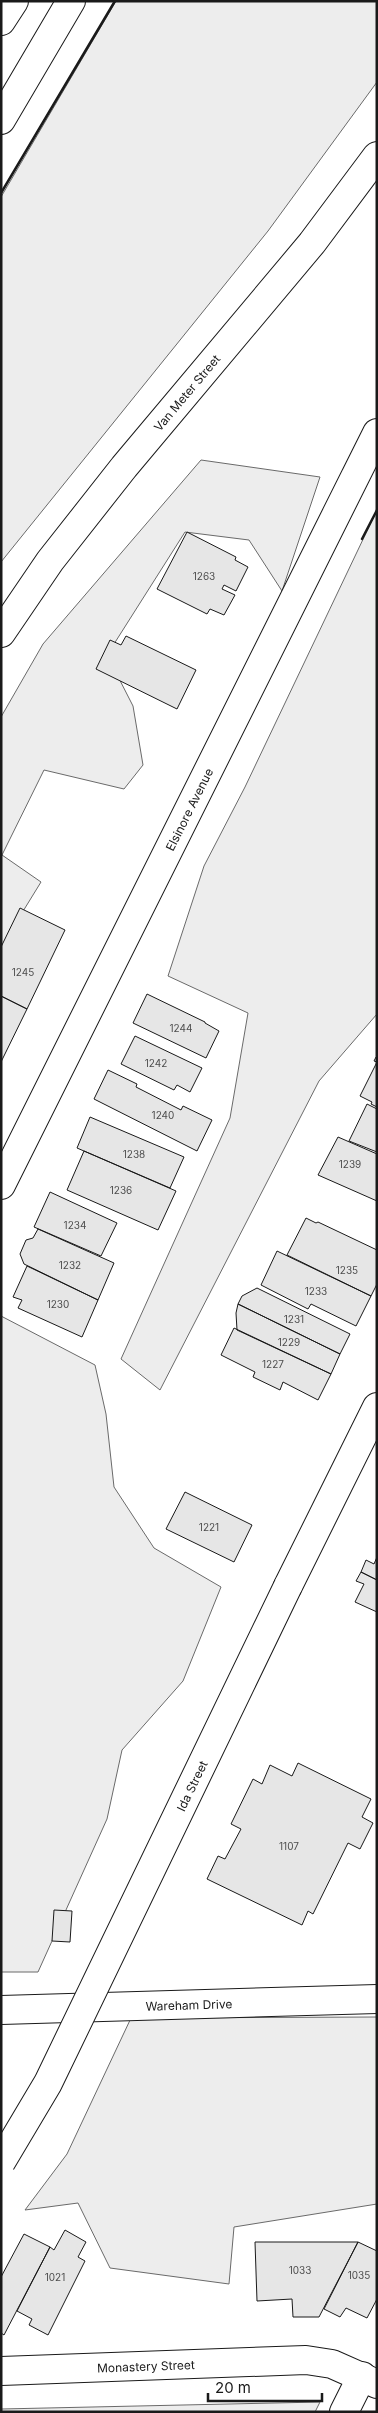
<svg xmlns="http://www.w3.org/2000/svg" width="378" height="2413" font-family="Inter,sans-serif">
<rect width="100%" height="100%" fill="#fff"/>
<path fill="#ededed" stroke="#6a6a6a" d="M116 1H377V82L268 231 1 562V197Z
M201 460 320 477 282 591 249 540 185 532 107 655 133 706 143 765 124 789 44 770 2 855 41 882 1 947V717L43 644Z
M377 510V1014L319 1081 160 1390 121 1359 230 1118 248 1013 168 976 204 866 245 787Z
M1 1316 95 1365 106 1414 114 1487 154 1548 221 1587 183 1681 122 1750 107 1819 38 1972H1Z
M377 2017V2204L234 2227 229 2284 110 2268 78 2203 25 2210 67 2154 131 2018Z
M320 2402 315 2412H1V2409Z"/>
<path fill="#e6e6e6" stroke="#1a1a1a" d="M187 532 236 557 235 560 248 567 236 591 224 585 222 589 235 595 224 615 210 609 207 614 157 589Z
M126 636 196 670 177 709 96 669 110 640 121 645Z
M20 908 65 930 27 1009 1 996V947Z
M147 994 205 1022V1023L219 1031 206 1058 133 1023Z
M1 996 27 1009 1 1062Z
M135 1036 202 1068 190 1092 177 1085 174 1090 121 1064Z
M376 1057H377V1107L371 1104 372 1102 360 1096 377 1062 374 1061Z
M108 1070 137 1084 136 1087 181 1110 183 1106 212 1120 197 1151 94 1099Z
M367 1104 377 1109V1152L349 1141Z
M90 1117 184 1157 170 1188 77 1148Z
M338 1137 377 1154V1201L318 1175Z
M84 1151 176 1191 158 1230 67 1190Z
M50 1192 117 1223 101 1256 34 1227Z
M306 1218 316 1223 318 1222 377 1250V1284L371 1296 287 1255Z
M38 1229 114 1263 98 1300 24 1264 20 1254 26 1240 33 1238Z
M277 1251 371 1296 356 1326 311 1304 308 1309 261 1285Z
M27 1266 98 1300 82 1337 18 1308 22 1300 13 1297Z
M257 1288 350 1334 340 1354 238 1304 242 1296Z
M238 1304 340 1354 331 1374 237 1330 236 1313Z
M234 1328 331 1374 318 1400 283 1382 280 1390 253 1377 255 1372 221 1355Z
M185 1492 252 1525 234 1562 166 1529Z
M377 1557V1580L361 1572 366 1560 374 1564Z
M361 1572 377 1580V1612L355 1602 364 1584 356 1581Z
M298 1763 371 1799 362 1817 373 1823 360 1849 348 1843 313 1914 308 1911 302 1925 207 1879 218 1856 225 1859 241 1829 231 1824 253 1779 262 1784 270 1765 292 1776Z
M54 1910 72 1911 70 1942 52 1941Z
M65 2230 86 2242 78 2257 85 2261 48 2335 29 2325 32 2319 17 2311 50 2247 54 2250Z
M24 2234 50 2247 4 2335 1 2333V2277Z
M255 2242H358L319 2317H293L292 2299 257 2301Z
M358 2242 377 2251V2299L367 2318 346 2308 340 2317 324 2309Z"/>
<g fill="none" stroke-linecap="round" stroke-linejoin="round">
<defs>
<g id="street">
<path id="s1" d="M1 1185 377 433"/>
<path d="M288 1586 377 1407"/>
<path id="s2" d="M1 2010 377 1999"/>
<path id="s3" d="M1 2371 306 2360 332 2364 377 2384"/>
<path d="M344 2412 362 2376"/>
</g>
<g id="secondary">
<path id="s4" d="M1 633 50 561 124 467 312 243 377 156"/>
</g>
<path id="highway" d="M1 21 14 1
M1 120 71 1"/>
</defs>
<use href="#street" stroke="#1a1a1a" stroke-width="30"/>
<use href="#secondary" stroke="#1a1a1a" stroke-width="30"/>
<use href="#highway" stroke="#1a1a1a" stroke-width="30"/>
<use href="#street" stroke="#fff" stroke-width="28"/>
<use href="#secondary" stroke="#fff" stroke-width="28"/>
<use href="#highway" stroke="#fff" stroke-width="28"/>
<defs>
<g id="street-bridge">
<path id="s5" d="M1 2162 48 2083 288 1586"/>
</g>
</defs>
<use href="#street-bridge" stroke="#1a1a1a" stroke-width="30" stroke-linecap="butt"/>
<use href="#street-bridge" stroke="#fff" stroke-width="28"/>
<path stroke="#1a1a1a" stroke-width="2.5" d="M1 193 115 1
M362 539 377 510"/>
</g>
<g text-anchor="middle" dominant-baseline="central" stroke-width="4" stroke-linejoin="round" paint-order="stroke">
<g font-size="10" fill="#4d4d4d">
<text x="204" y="576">1263</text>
<text x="23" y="972">1245</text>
<text x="181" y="1028">1244</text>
<text x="156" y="1063">1242</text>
<text x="163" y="1115">1240</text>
<text x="134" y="1154">1238</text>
<text x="350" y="1164">1239</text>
<text x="121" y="1190">1236</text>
<text x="75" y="1225">1234</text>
<text x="70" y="1265">1232</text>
<text x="347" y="1270">1235</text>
<text x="316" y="1291">1233</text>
<text x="58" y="1304">1230</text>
<text x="294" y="1319">1231</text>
<text x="289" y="1342">1229</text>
<text x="273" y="1364">1227</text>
<text x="209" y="1527">1221</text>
<text x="289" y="1846">1107</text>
<text x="300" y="2270">1033</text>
<text x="359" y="2275">1035</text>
<text x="55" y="2277">1021</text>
</g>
<g font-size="12" fill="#1a1a1a" stroke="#fff">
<text stroke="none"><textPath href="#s4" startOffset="304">Van Meter Street</textPath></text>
<text stroke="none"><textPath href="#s1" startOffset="420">Elsinore Avenue</textPath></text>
<text stroke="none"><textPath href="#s5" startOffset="422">Ida Street</textPath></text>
<text stroke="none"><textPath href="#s2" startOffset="188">Wareham Drive</textPath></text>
<text stroke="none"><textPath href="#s3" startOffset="145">Monastery Street</textPath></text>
</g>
</g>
<rect width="378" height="2413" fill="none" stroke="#1a1a1a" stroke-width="5"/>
<path d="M208 2393v8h114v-8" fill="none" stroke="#1a1a1a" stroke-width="2.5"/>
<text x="215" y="2393" font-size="15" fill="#1a1a1a" stroke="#ffffff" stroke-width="4" paint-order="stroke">20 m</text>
</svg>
